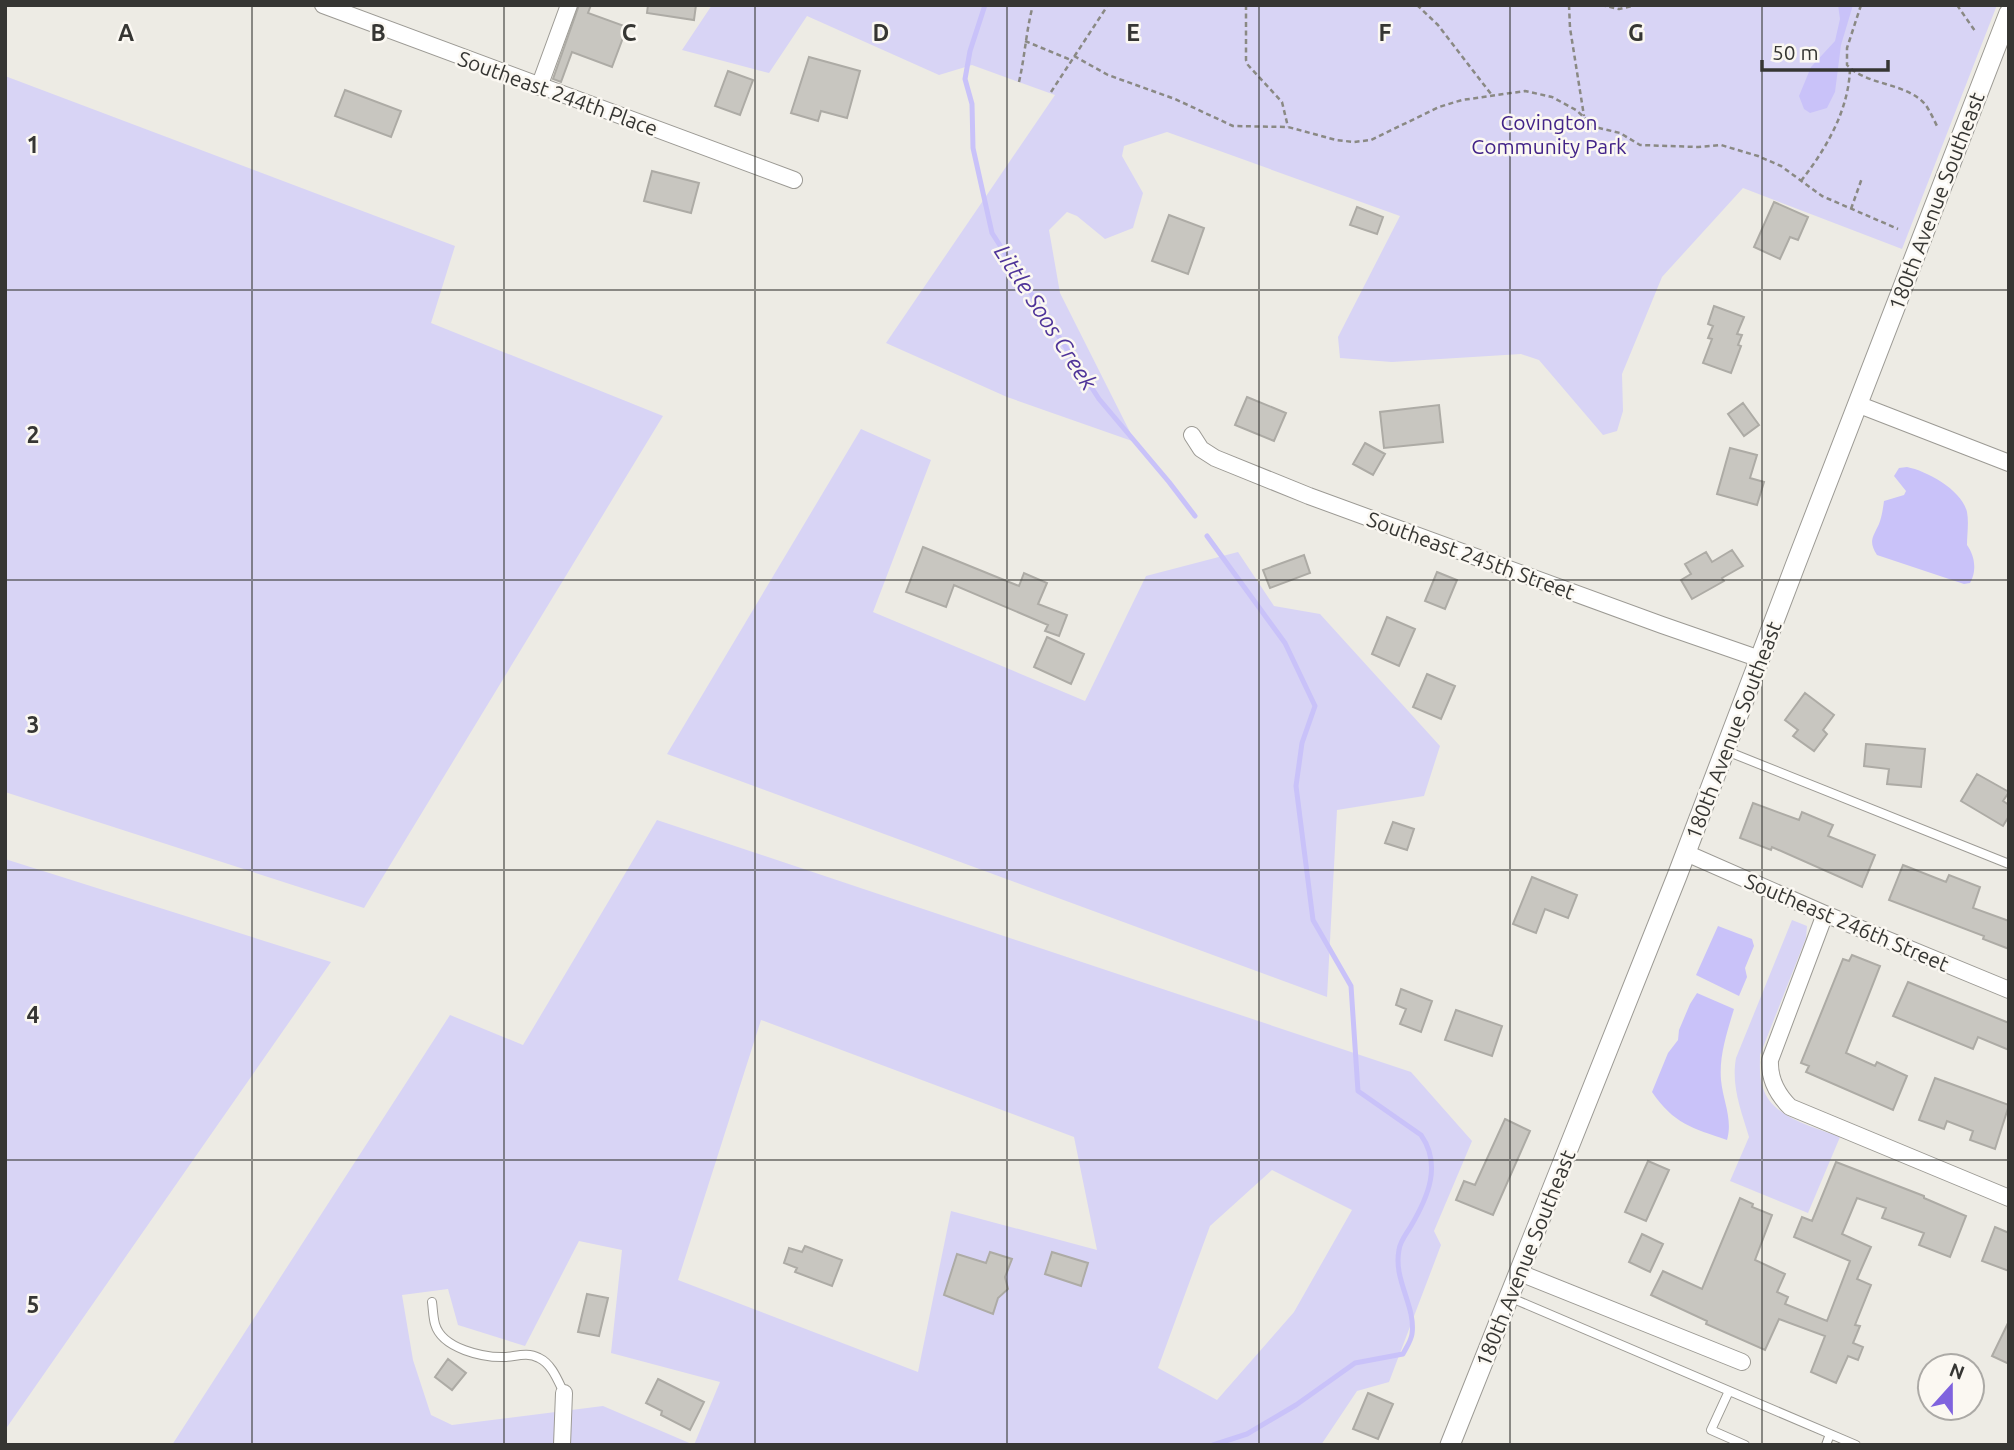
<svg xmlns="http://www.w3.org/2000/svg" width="2014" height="1450" font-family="Ubuntu,sans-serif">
<rect width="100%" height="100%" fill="#edebe4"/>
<path fill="#d8d4f5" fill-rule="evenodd" d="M712 5H1997L1902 249 1743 188 1662 277 1622 374 1623 411 1617 431 1603 435 1539 360 1521 354 1392 362 1340 358 1338 337 1400 216 1167 132 1124 146 1122 156 1143 193 1133 228 1105 239 1077 216 1067 212 1049 230 1060 293 1135 442 1007 397 886 343 1055 95 972 65 939 75 807 16 769 73 682 50Z
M5 76 455 246 431 323 663 416 364 908 5 792Z
M861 429 931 460 873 612 1085 701 1146 576 1238 552 1274 606 1320 614 1440 746 1424 796 1337 810 1327 997 667 754Z
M657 820 1411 1072 1472 1141 1434 1231 1441 1245 1389 1382 1357 1391 1321 1445H172L450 1015 523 1045ZM761 1020 1074 1137 1097 1250 951 1211 918 1372 678 1280ZM1272 1170 1352 1210 1294 1312 1217 1400 1158 1368 1210 1226ZM579 1241 622 1250 611 1353 720 1382 694 1445 603 1406 452 1425 431 1415 413 1360 402 1295 448 1289 458 1325 525 1346Z
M5 859 331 962 5 1430Z
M1792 920 1807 926 1806 938 1760 1055C1760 1066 1759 1078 1763 1088 1772 1118 1815 1127 1840 1137L1808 1213 1730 1181 1749 1137C1741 1110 1731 1086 1736 1058Z"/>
<path fill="#c9c2f9" d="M1838 5H1853L1841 45 1835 92 1827 108 1810 113 1804 109 1799 96 1811 67 1835 41 1840 19Z
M1907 467C1927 471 1962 490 1967 512 1969 523 1967 534 1967 545 1975 556 1977 571 1970 583L1964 584 1877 555C1868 541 1873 537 1879 524 1882 516 1883 508 1884 501L1904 495 1906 491 1894 476 1899 468Z
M1718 926 1752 939 1754 946 1745 968 1747 977 1739 996 1696 975Z
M1697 993 1734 1009C1727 1032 1719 1056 1721 1080 1723 1101 1733 1119 1727 1140 1692 1128 1674 1124 1652 1092L1668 1053 1678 1040 1679 1030 1690 1004Z"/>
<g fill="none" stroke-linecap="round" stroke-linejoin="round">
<path stroke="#c9c2f9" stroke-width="5" d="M985 5 970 51 965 79 972 104 973 148 992 233 1099 399 1169 482 1195 516
M1207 536 1285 643 1315 706 1302 743 1296 786 1313 920 1351 986 1358 1091 1421 1135C1442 1165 1428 1197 1411 1226 1407 1233 1400 1241 1399 1250 1393 1280 1416 1306 1412 1334 1411 1341 1406 1348 1403 1354L1355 1363 1296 1405 1247 1434 1213 1445"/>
</g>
<path fill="#c8c6c0" stroke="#adaba5" stroke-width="2" d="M579 5H591L588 13 627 27 612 67 572 52 561 82 553 79Z
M648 5H696L694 20 647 13Z
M809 57 860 71 847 118 821 111 818 121 791 113Z
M728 71 753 80 740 115 715 106Z
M345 90 401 111 391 137 335 116Z
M652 171 699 183 691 213 644 201Z
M1774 202 1808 217 1798 240 1790 237 1780 259 1754 247Z
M1357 207 1383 217 1377 234 1350 225Z
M1169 215 1204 228 1188 274 1152 261Z
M1714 306 1744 317 1737 334 1742 335 1738 345 1741 346 1731 373 1703 363 1712 339 1708 338 1713 326 1708 324Z
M1247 397 1286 413 1274 441 1235 425Z
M1743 403 1759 425 1744 436 1728 414Z
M1439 405 1443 442 1384 448 1380 412Z
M1365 443 1385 454 1373 475 1353 464Z
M1730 448 1757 455 1750 478 1764 482 1757 505 1717 494Z
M923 547 1019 586 1024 573 1047 583 1038 604 1067 615 1059 636 1045 631 1048 625 954 585 946 607 906 592Z
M1732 550 1743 566 1722 578 1724 581 1692 599 1681 580 1691 574 1685 564 1706 552 1712 562Z
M1304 555 1310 573 1270 588 1263 570Z
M1437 572 1457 580 1445 609 1425 601Z
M1387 617 1415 629 1399 666 1372 654Z
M1047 637 1084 654 1071 684 1034 667Z
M1427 674 1455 686 1441 719 1413 707Z
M1805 693 1834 715 1823 730 1827 734 1814 751 1793 736 1798 730 1785 720Z
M1866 744 1925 749 1921 787 1887 784 1889 769 1864 766Z
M1977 774 2009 792 2003 801 2009 805V816L2003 826 1961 801Z
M1753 803 1799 820 1802 812 1833 825 1828 836 1875 855 1862 887 1772 847 1771 850 1740 838Z
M1393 822 1414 829 1407 850 1385 843Z
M1903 865 1946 882 1949 875 1980 887 1973 908 2009 921V949L1983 939 1984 936 1889 900Z
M1532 877 1577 895 1568 918 1545 909 1536 933 1513 924Z
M1852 955 1880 966 1846 1053 1875 1066 1877 1062 1907 1076 1893 1110 1806 1072 1809 1066 1801 1063 1843 959 1849 961Z
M1908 982 2009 1023V1050L1978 1037 1973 1049 1893 1016Z
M1401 989 1432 1001 1421 1032 1400 1024 1406 1009 1396 1005Z
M1456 1010 1502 1026 1492 1056 1445 1040Z
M1935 1078 2009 1105 1995 1149 1970 1140 1973 1131 1947 1121 1944 1129 1919 1120Z
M1505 1119 1530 1131 1493 1215 1456 1200 1464 1181 1475 1185Z
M1648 1161 1669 1170 1646 1221 1625 1212Z
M1836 1162 1924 1196V1198L1966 1216 1950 1257 1919 1245 1924 1233 1882 1218 1886 1208 1857 1198 1842 1234 1871 1247 1857 1279 1871 1285 1855 1325 1860 1326 1853 1343 1863 1347 1858 1360 1848 1356 1836 1383 1811 1372 1825 1336 1779 1319 1765 1350 1706 1324 1707 1321 1651 1295 1663 1271 1702 1289 1740 1198 1753 1204 1752 1207 1772 1215 1755 1260 1785 1274 1777 1292 1788 1297 1785 1304 1827 1321 1850 1261 1794 1237 1802 1217 1812 1221Z
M1995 1227 2009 1233V1271L1982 1261Z
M1642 1234 1663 1244 1650 1272 1629 1262Z
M805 1246 842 1260 832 1286 795 1272 797 1268 784 1263 789 1248 802 1252Z
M990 1252 1012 1259 1005 1277 1008 1289 998 1298 993 1314 944 1295 957 1254 986 1263Z
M1052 1252 1088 1263 1081 1286 1045 1274Z
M587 1294 608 1298 599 1336 578 1332Z
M2009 1321V1364L1992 1356Z
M448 1359 466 1373 452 1390 435 1377Z
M658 1379 704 1402 690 1430 661 1415 662 1411 646 1403Z
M1368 1393 1393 1404 1378 1439 1353 1429Z"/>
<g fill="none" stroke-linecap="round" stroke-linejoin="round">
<defs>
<path id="service" d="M1724 750 2009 864
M1509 1297 1856 1445
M432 1302C433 1309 433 1317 435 1324 442 1349 484 1358 506 1357 517 1356 528 1352 539 1358 552 1364 558 1381 564 1393
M1729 1391 1711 1430 1745 1445
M1826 1445 1830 1434"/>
<path id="minor" d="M323 5 794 180
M539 87 569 5
M1857 404 2009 463
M1192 435 1201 449 1215 458 1309 496 1662 625 1760 659
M1686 853 1825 914 2009 990
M1825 914 1770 1060C1769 1079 1777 1094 1790 1107L2009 1198
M1520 1273 1742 1362
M562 1445 564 1393"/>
<path id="tertiary" d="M1450 1445 1677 876 1795 566 2009 13"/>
</defs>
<use href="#service" stroke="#9c9a94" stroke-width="10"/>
<use href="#minor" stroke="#9c9a94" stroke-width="18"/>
<use href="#tertiary" stroke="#9c9a94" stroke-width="21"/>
<path stroke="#8a8984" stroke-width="2.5" stroke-dasharray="5 3.5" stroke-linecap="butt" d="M1246 5V60L1248 65 1282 102 1288 127
M1417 5 1438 25 1491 94
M1569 5 1570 28 1584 116
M1601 5 1619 9 1637 5
M1861 5 1847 48V65C1867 86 1905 82 1925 104 1930 111 1934 120 1938 128
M1957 5 1975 31
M1025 41 1071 60
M1074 56 1108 75 1175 99 1233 126 1288 127 1336 140 1354 142 1371 140 1439 107 1462 100 1525 91 1552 97 1576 110 1595 127 1620 133 1640 145 1698 147 1721 145 1758 156 1781 166 1822 196 1898 229
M1019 82C1025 56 1026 31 1033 5
M1051 92 1108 5
M1801 181C1826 149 1849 110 1850 68
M1851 209 1862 178"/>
<use href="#service" stroke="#fff" stroke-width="8"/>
<use href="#minor" stroke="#fff" stroke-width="16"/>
<use href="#tertiary" stroke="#fff" stroke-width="19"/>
</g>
<path fill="none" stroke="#363633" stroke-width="2" stroke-opacity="0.55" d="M252 5V1445M504 5V1445M755 5V1445M1007 5V1445M1259 5V1445M1510 5V1445M1762 5V1445M5 290H2009M5 580H2009M5 870H2009M5 1160H2009"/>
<g text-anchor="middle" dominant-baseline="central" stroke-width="5" stroke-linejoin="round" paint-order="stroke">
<g font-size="21" fill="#363633" stroke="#fbf8f2">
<text transform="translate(558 93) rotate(20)">Southeast 244th Place</text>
<text transform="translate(1936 201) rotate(-69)">180th Avenue Southeast</text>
<text transform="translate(1471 555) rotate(20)">Southeast 245th Street</text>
<text transform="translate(1733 730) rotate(-69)">180th Avenue Southeast</text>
<text transform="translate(1847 922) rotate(23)">Southeast 246th Street</text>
<text transform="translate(1525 1258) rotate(-68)">180th Avenue Southeast</text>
</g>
<g font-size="21" fill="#422388" stroke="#fbf8f2">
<text x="1549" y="122">Covington<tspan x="1549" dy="24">Community Park</tspan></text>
</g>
<g font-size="23" font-style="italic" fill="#4f3499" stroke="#fbf8f2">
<text transform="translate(1046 317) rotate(57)">Little Soos Creek</text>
</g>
</g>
<g font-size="23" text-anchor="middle" font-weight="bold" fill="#363633" stroke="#fbf8f2" stroke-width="5" stroke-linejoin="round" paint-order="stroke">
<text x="126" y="41">A</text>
<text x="378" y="41">B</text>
<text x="629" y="41">C</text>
<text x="881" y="41">D</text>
<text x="1133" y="41">E</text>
<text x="1385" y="41">F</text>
<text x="1636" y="41">G</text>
<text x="33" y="153">1</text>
<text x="33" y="443">2</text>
<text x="33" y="733">3</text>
<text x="33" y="1023">4</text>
<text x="33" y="1313">5</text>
</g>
<rect width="2014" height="1450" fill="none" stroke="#363633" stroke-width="14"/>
<g transform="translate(1951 1387) rotate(21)"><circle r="33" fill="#fbf8f2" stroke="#acaaa6" stroke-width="2"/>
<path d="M0-5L12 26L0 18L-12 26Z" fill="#7f63de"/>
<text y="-10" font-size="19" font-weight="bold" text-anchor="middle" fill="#363633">N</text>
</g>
<path d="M1762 60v10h126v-10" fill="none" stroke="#363633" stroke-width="3.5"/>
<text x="1772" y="60" font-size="21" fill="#363633" stroke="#fbf8f2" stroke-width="5" paint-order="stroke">50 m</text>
</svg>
